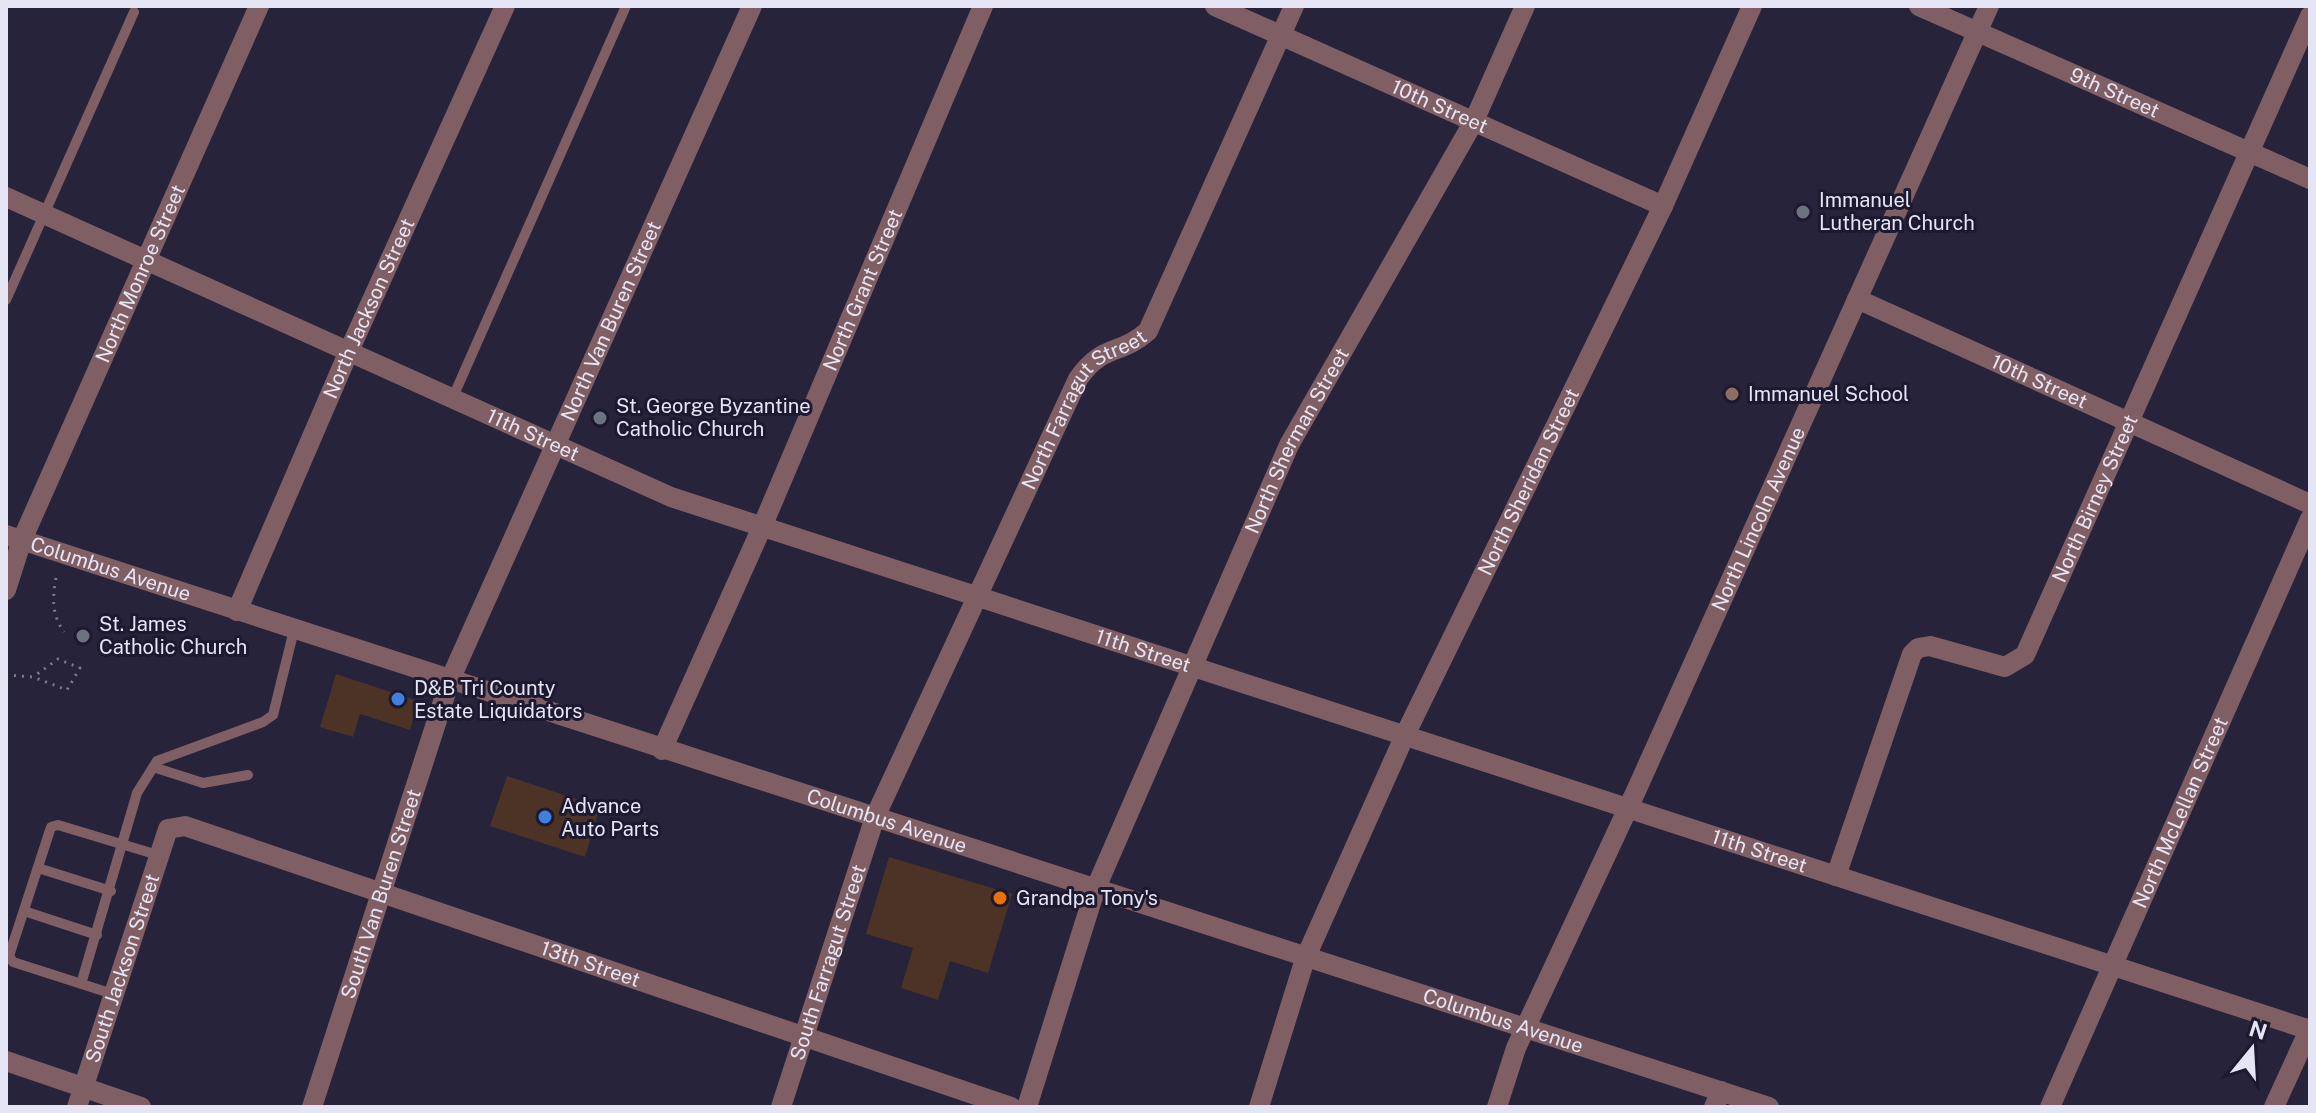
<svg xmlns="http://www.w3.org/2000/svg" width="2316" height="1113" font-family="'Public Sans',sans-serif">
<rect width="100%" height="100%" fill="#26233b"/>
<path fill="#4d3325" d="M336 674 418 701 410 730 360 714 353 737 320 727Z
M507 776 600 807 585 857 490 826Z
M889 857 1012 894 988 973 950 961 938 1000 901 988 913 948 866 934Z"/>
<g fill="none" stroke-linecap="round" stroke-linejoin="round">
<path stroke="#7c7a8e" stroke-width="3" stroke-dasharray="2 6" stroke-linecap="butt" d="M56 578C52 599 52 615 64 632
M6 675 33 677 67 690 80 668 58 659 33 677"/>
<path stroke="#805f64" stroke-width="10" d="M6 300 134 12
M453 397 626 6
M153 767 203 783 248 775
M38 868 111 891
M24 911 97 935
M81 984 137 793 157 761 263 722 273 715 294 630
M116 995 13 962 9 956 51 827 58 825 161 856"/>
<g stroke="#805f64" stroke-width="20">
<path id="s1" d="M1215 6 1663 206"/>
<path id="s2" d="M1919 6 2310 179"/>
<path id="s3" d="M6 197 671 497 2310 1030"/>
<path id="s4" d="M1857 299 2310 504"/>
<path id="s5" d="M6 590 22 540 259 6"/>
<path id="s6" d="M237 611 349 351 505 6"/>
<path id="s7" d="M662 750 762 527 983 6"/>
<path id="s8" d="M1836 876 1912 654 1918 648 1930 646 2005 667 2025 655 2310 16"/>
<path d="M6 1061 141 1107"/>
<path id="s9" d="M77 1107 168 829 185 826 1011 1107"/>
<path id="s10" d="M312 1107 450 680 752 6"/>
<path id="s11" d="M781 1107 875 817 1078 379C1103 343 1120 356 1148 331L1294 6"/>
<path id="s12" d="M1027 1107 1095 890 1289 445 1474 121 1525 6"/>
<path id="s13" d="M1259 1107 1305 959 1405 735 1663 206 1752 6"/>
<path d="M1714 1107 1721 1091"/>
<path id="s14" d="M2050 1107 2310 519"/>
<path d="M2274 1107 2310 1028"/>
</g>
<g stroke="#805f64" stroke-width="20">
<path id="s15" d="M6 535 1769 1107"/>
<path id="s16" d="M1497 1107 1516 1048 1636 791 1989 6"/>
</g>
</g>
<g fill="#6b7280" stroke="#1c1930" stroke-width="3">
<circle cx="1803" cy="212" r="8"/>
<circle cx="600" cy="418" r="8"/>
<circle cx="83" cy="636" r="8"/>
</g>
<circle fill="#8d6e63" stroke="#1c1930" stroke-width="3" cx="1732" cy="394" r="8"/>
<g fill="#3f7fe0" stroke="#1c1930" stroke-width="3">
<circle cx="398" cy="699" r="8"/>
<circle cx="545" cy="817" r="8"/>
</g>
<circle fill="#e8710a" stroke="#1c1930" stroke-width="3" cx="1000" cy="898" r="8"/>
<g text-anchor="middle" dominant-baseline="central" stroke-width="6" stroke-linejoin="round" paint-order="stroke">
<g font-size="20" fill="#e6e5f5" stroke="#1c1930">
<text stroke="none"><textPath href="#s2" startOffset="214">9th Street</textPath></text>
<text stroke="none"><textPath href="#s1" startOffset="246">10th Street</textPath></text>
<text stroke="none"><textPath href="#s5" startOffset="344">North Monroe Street</textPath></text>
<text stroke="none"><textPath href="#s7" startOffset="502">North Grant Street</textPath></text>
<text stroke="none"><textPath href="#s6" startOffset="330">North Jackson Street</textPath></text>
<text stroke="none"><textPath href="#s10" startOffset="842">North Van Buren Street</textPath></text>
<text stroke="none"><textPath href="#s4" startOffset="200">10th Street</textPath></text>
<text stroke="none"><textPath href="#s11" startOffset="768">North Farragut Street</textPath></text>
<text stroke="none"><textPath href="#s3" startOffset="578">11th Street</textPath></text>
<text stroke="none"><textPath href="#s12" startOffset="720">North Sherman Street</textPath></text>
<text stroke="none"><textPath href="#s13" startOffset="682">North Sheridan Street</textPath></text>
<text stroke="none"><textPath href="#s8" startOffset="528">North Birney Street</textPath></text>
<text stroke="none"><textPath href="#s16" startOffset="644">North Lincoln Avenue</textPath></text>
<text stroke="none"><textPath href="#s15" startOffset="110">Columbus Avenue</textPath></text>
<text stroke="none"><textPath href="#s3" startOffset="1226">11th Street</textPath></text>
<text stroke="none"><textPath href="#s14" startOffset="322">North McLellan Street</textPath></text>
<text stroke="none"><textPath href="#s15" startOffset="926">Columbus Avenue</textPath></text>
<text stroke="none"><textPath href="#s3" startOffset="1874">11th Street</textPath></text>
<text stroke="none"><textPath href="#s10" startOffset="224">South Van Buren Street</textPath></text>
<text stroke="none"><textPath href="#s11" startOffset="152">South Farragut Street</textPath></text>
<text stroke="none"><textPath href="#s9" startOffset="738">13th Street</textPath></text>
<text stroke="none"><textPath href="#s9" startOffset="146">South Jackson Street</textPath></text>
<text stroke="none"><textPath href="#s15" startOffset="1574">Columbus Avenue</textPath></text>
</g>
<g font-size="20" fill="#e6e5f5" stroke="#1c1930" text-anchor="start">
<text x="1819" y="200">Immanuel<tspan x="1819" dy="23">Lutheran Church</tspan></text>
<text x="1748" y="394">Immanuel School</text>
<text x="616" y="406">St. George Byzantine<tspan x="616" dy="23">Catholic Church</tspan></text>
<text x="99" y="624">St. James<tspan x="99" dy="23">Catholic Church</tspan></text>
<text x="414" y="688">D&amp;B Tri County<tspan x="414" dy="23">Estate Liquidators</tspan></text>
<text x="561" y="806">Advance<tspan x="561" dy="23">Auto Parts</tspan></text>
<text x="1016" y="898">Grandpa Tony's</text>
</g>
</g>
<rect width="2316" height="1113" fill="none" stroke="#e6e5f5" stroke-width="16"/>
<g transform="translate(2252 1049) rotate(18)" stroke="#1c1930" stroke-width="6" paint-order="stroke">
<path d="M0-6L14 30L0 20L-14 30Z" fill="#e6e5f5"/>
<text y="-12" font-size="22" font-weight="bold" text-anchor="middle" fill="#e6e5f5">N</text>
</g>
</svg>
